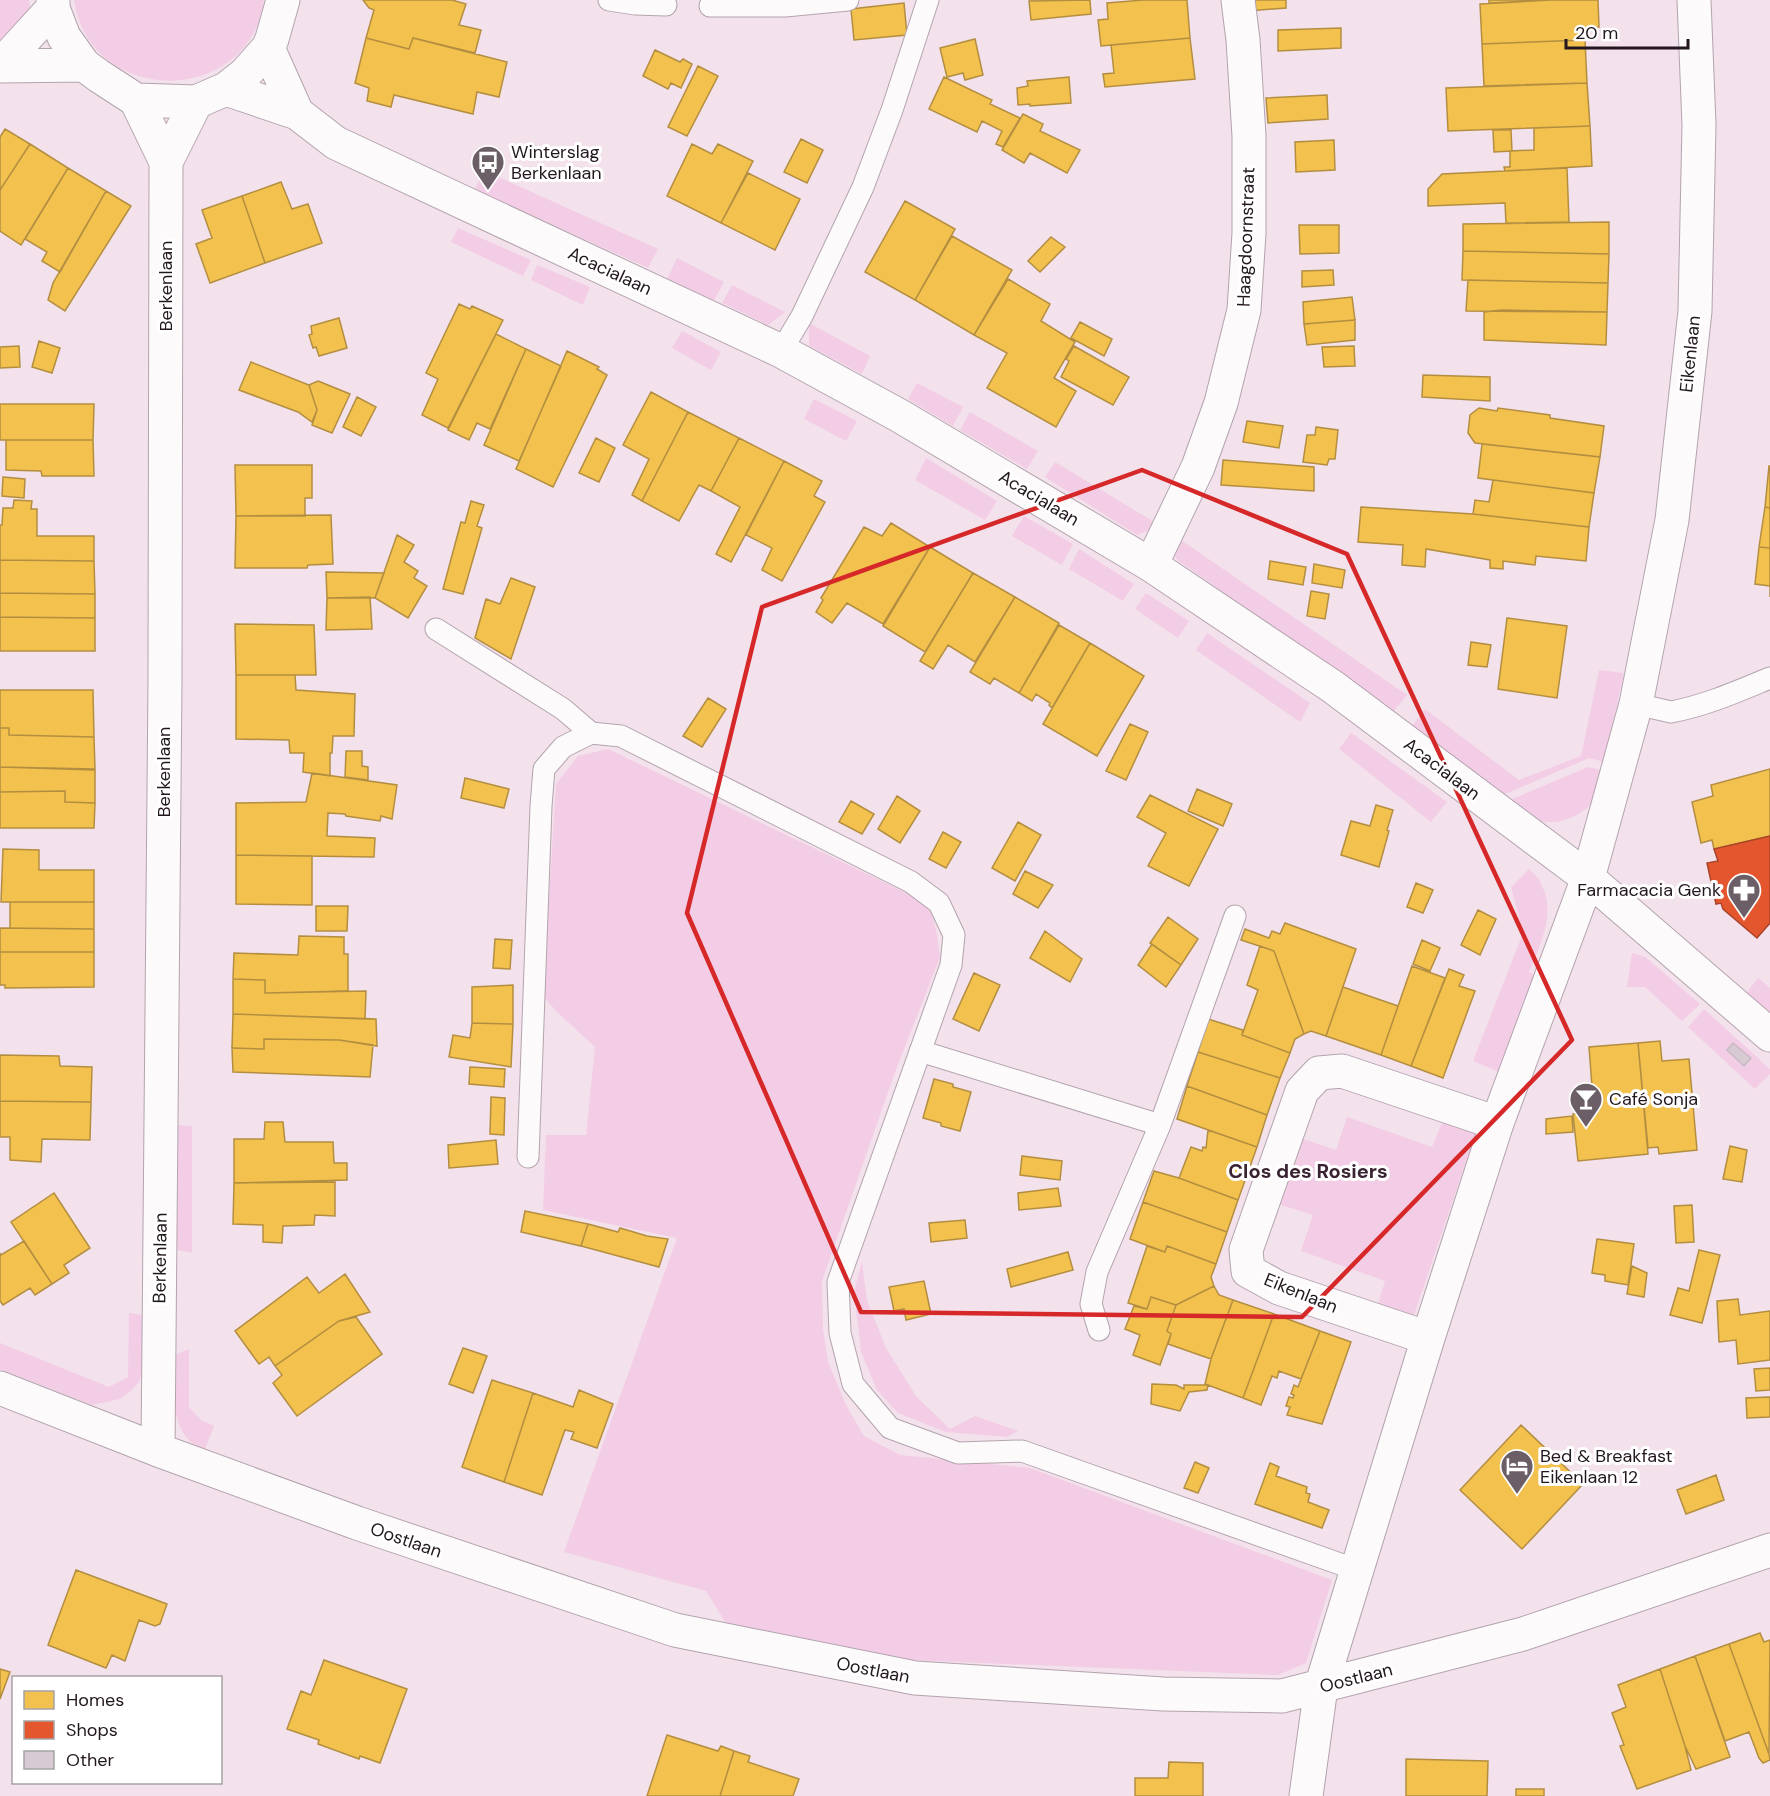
<svg xmlns="http://www.w3.org/2000/svg" width="1770" height="1796" font-family="'DM Sans',sans-serif">
<rect width="100%" height="100%" fill="#f3e1ec"/>
<path fill="#f3cde5" d="M0 0H29L30 10 0 45Z
M74 0H264C250 107 90 108 74 0Z
M483 170 658 249 648 268 475 190Z
M458 228 531 260 523 276 451 242Z
M677 258 724 282 713 302 667 279Z
M537 265 590 287 583 305 531 280Z
M732 285 785 312 768 325 722 303Z
M809 323 870 356 862 374 809 346Z
M682 331 721 352 711 370 672 348Z
M917 383 963 407 953 426 908 399Z
M814 399 857 421 846 441 804 419Z
M970 412 1038 451 1027 469 960 430Z
M1206 412 1157 527 1137 535 1045 477 1055 462 1154 522Z
M926 458 997 501 985 520 915 480Z
M1024 516 1073 544 1062 565 1012 536Z
M1175 536 1407 695 1393 712 1176 559 1172 544Z
M1079 549 1134 584 1123 601 1069 569Z
M1146 593 1189 621 1178 638 1135 609Z
M1207 633 1310 703 1300 722 1196 650Z
M1599 670 1624 673 1604 762 1589 758 1503 795 1412 726 1425 709 1519 780 1581 756Z
M1351 733 1447 802 1431 822 1339 749Z
M608 749 919 899 932 913 937 935 940 957 894 1075 822 1281 823 1329 828 1362 846 1405 864 1436 900 1455 1030 1468 1332 1580 1306 1663 1278 1675 910 1660 729 1628 706 1591 564 1552 677 1238 543 1210 546 1135H586L595 1047 557 1012 543 996 556 784 578 756Z
M1588 767 1602 770C1600 779 1598 790 1595 798 1585 817 1550 829 1532 818 1524 814 1517 806 1510 800Z
M1529 869C1533 873 1539 878 1541 884 1557 913 1540 944 1529 972L1537 976 1499 1072 1473 1061 1523 933 1511 887Z
M1632 953 1645 957 1700 1004 1682 1021 1645 987H1627Z
M1758 978 1770 988V1015L1746 994Z
M1704 1009 1770 1069V1074L1755 1089 1688 1027Z
M1347 1117 1432 1147 1444 1118 1477 1129 1412 1321 1376 1310 1385 1281 1301 1251 1313 1215 1278 1204 1300 1138 1336 1150Z
M177 1125 192 1126V1253L177 1250Z
M862 1262 867 1300 886 1348 916 1396 950 1429 975 1416 1018 1431 1007 1437 946 1432 898 1413 877 1390 861 1352 854 1292Z
M129 1313 142 1315 145 1317 144 1368 139 1382 131 1391 120 1399 92 1405 0 1369V1343L109 1387 128 1377Z
M189 1349V1407L201 1420 214 1426 205 1449C201 1447 195 1446 192 1443 168 1422 175 1383 175 1355Z"/>
<path fill="#f2c14e" stroke="#b48e40" stroke-width="1.5" d="M363 0H452L466 4 459 25 481 30 475 53 413 38 409 49 366 38 374 10 369 8Z
M1090 0 1091 14 1031 20 1029 1Z
M1143 0H1187L1190 38 1101 46 1098 20 1108 19 1107 3Z
M1247 0H1286V8L1248 11Z
M1489 0H1551L1489 3Z
M1551 0H1598L1599 27 1586 28 1585 40 1482 44 1480 4Z
M904 3 907 35 854 40 851 9Z
M1341 28V48L1278 51V30Z
M366 38 409 49 413 38 507 62 499 97 477 92 473 114 394 95 391 107 367 101 369 88 355 83Z
M1190 38 1195 79 1105 87 1103 74 1114 73 1111 45Z
M975 39 983 75 965 80 963 73 947 77 940 48Z
M1585 40 1587 83 1484 86 1482 44Z
M655 50 680 62 683 59 692 64 681 88 671 83 668 89 643 76Z
M698 66 718 76 687 136 668 127Z
M944 77 992 100 990 104 1020 118 1003 147 996 144 1002 131 982 121 977 132 929 109Z
M1069 77 1071 103 1030 106V104L1018 105 1017 88 1028 86 1027 81Z
M1587 83 1590 126 1448 131 1446 88Z
M1327 95 1328 119 1268 123 1266 98Z
M1023 114 1043 124 1040 131 1080 150 1067 173 1030 153 1024 163 1002 150Z
M1590 126 1592 166 1505 171 1504 167H1510V151L1534 150V128Z
M5 129 30 144 0 190V137Z
M1493 130H1511L1512 151 1494 152Z
M801 139 823 150 807 183 784 172Z
M1334 140 1335 170 1296 172 1295 142Z
M30 144 68 168 21 245 0 231V190Z
M692 144 712 154 718 144 753 161 721 223 667 196Z
M68 168 106 191 60 272 42 261 47 252 25 239Z
M1567 168 1569 222 1506 223 1505 203 1428 206V189L1442 174Z
M748 173 800 199 775 250 721 223Z
M281 182 292 209 308 204 322 243 265 263 242 196Z
M106 191 131 206 65 311 48 300 53 283Z
M242 196 265 263 210 283 196 244 212 238 202 210Z
M905 201 955 229 915 300 865 272Z
M1609 222V254L1463 251V224Z
M1299 225H1339V253L1300 254Z
M952 236 1012 270 974 335 915 300Z
M1051 237 1065 247 1040 272 1028 261Z
M1463 251 1609 254 1608 283 1462 280Z
M1333 270 1334 285 1302 287V271Z
M1008 279 1050 304 1041 321 1075 342 1054 378 1076 391 1056 427 987 388 1007 353 974 335Z
M1468 280 1608 283 1607 312 1466 311Z
M1352 297 1355 320 1304 324 1303 302Z
M459 304 470 309 472 306 503 320 448 428 422 415 438 379 426 373Z
M1502 310 1607 312 1606 345 1484 340V312Z
M339 318 347 348 319 356 316 347 313 348 309 335 312 334 311 326Z
M1355 320V340L1307 345 1304 324Z
M1080 322 1112 339 1104 356 1071 338Z
M496 334 526 349 490 429 477 423 469 440 448 430Z
M39 341 60 348 52 373 32 367Z
M19 346 20 367 0 368V347Z
M1074 346 1129 377 1113 405 1061 377 1069 361 1066 359Z
M1354 346 1355 366 1324 367 1322 347Z
M526 349 561 366 519 461 484 445Z
M567 351 599 367 597 369 607 375 553 487 516 469Z
M251 362 309 385 317 410 312 422 298 412 239 390Z
M1423 375 1490 377V401L1422 397Z
M318 381 350 394 332 433 312 425 317 410 309 385Z
M651 392 688 412 642 501 632 495 649 459 623 445Z
M357 397 376 407 361 436 343 427Z
M0 404H94L93 440H0Z
M1479 408 1497 411 1498 408 1550 415V418L1604 426 1600 457 1475 443 1468 433 1470 415Z
M688 412 739 438 711 491 699 485 679 521 642 501Z
M1247 421 1283 426 1279 448 1243 442Z
M1316 427 1338 430 1335 459H1329L1327 465 1303 462 1307 435H1315Z
M596 438 615 448 599 482 579 473Z
M739 438 784 461 731 562 716 554 740 507 711 491Z
M6 440H93L94 476H42L41 471 6 470Z
M1482 444 1600 457 1594 493 1478 478Z
M1223 460 1314 467V491L1221 485Z
M784 461 822 481 814 496 825 502 782 581 762 570 772 548 746 535Z
M235 465H312V498H305V516H236Z
M1769 466H1770V508L1765 507Z
M3 477 25 479 24 498 2 496Z
M1493 480 1594 493 1589 527 1473 514 1475 500 1489 502Z
M14 500 32 501 31 509H37V536H94V561L0 560V525H2L3 508H13Z
M471 501 484 505 477 526 482 528 463 594 443 589 461 522 465 523Z
M1361 507 1473 514 1589 527 1586 561 1536 556 1535 565 1503 561V569L1490 568V560L1426 549 1425 567 1402 565 1403 545 1358 542Z
M1765 507 1770 508V548L1759 547Z
M331 515 333 564 308 565 307 568H235L236 516Z
M891 523 930 547 883 624 847 603 832 623 816 612 823 600 821 598 864 527 882 536Z
M397 535 414 545 404 562 418 571 414 578 427 586 408 618 375 598Z
M930 547 973 573 925 652 883 626Z
M1759 547 1770 548V597V586L1755 584Z
M0 560 94 561 95 594 0 593Z
M1270 561 1306 567 1303 585 1268 579Z
M1314 564 1345 570 1342 588 1312 583Z
M326 572 384 573 375 598H327Z
M973 573 1015 597 975 662 948 645 933 669 920 661Z
M511 578 535 587 511 659 475 638 486 599 500 604Z
M1311 591 1329 594 1325 619 1307 616Z
M0 593 95 594V618L0 617Z
M370 597 372 629 326 630 327 598Z
M1015 597 1059 623 1019 693 994 678 990 684 970 672Z
M0 617 95 618V651H0Z
M1507 618 1567 626 1557 698 1498 689Z
M235 624 314 625 316 675H236Z
M1059 625 1090 643 1052 708 1049 705 1050 703 1036 694 1032 701 1019 693Z
M1471 642 1491 645 1487 667 1468 665Z
M1090 643 1144 676 1097 756 1043 724Z
M236 675H295L296 690 355 694 354 736H333L332 753H330V776L303 772 304 753H290L289 740 236 739Z
M0 690H93L94 737 9 735V728H0Z
M708 698 726 709 702 747 683 736Z
M1130 724 1148 732 1126 780 1106 771Z
M0 728H9V735L94 737 95 769 0 767Z
M346 751H362V766L368 767V780L345 777Z
M0 767 95 770V803L65 802V791L0 792Z
M1770 769V836L1714 849 1712 840 1701 843 1692 802 1713 796 1711 785Z
M312 773 397 785 392 819 381 816 380 821 346 816 345 814 328 813 327 836 375 838 374 857 236 855V803L306 802Z
M465 778 509 789 504 808 461 798Z
M1197 789 1232 804 1223 826 1188 811Z
M65 791V802L95 803 94 828H0V792Z
M1150 795 1218 829 1189 886 1148 866 1166 833 1137 817Z
M897 796 920 811 900 843 878 829Z
M851 801 874 814 862 834 839 822Z
M1376 805 1393 810 1387 830 1389 831 1379 867 1341 855 1351 821 1370 826Z
M1018 822 1041 835 1015 881 992 868Z
M943 832 961 842 946 868 929 859Z
M3 849 39 850V870H94V902H1Z
M236 855 312 856V905L236 904Z
M1025 871 1053 885 1038 908 1013 894Z
M1416 883 1433 890 1423 913 1407 907Z
M10 902H94V929L10 928Z
M316 906H348L347 931H316Z
M1478 910 1496 919 1480 955 1461 945Z
M1168 917 1198 939 1181 965 1150 943Z
M1285 923 1356 949 1326 1036 1311 1031 1304 1034 1274 951 1241 940 1245 929 1269 938 1272 931 1280 934Z
M0 928 94 929V952H0Z
M1045 931 1082 959 1070 982 1030 958Z
M299 936 344 937V954H348V991L265 993V980L233 979 234 953 298 955Z
M495 939 512 940 510 969 493 968Z
M1422 940 1440 948 1430 971 1413 964Z
M1152 944 1181 965 1166 987 1138 965Z
M1260 946 1274 951 1304 1034 1295 1039 1290 1053 1242 1035 1258 990 1247 985Z
M0 952H94V987L5 988V985H0Z
M1412 966 1445 978 1411 1066 1381 1055Z
M1449 969 1464 975 1459 986 1475 991 1443 1078 1411 1066Z
M974 973 1000 985 979 1031 953 1019Z
M233 979 265 980V993L366 991 365 1019 233 1014Z
M513 985V1024L472 1023V987Z
M1343 987 1398 1006 1381 1055 1326 1036Z
M233 1014 376 1019 377 1046 339 1040 264 1039V1049L232 1048Z
M1208 1019 1243 1030 1242 1035 1290 1053 1280 1078 1198 1052Z
M472 1023 513 1024 511 1067 449 1057 453 1035 470 1038Z
M264 1039 339 1040 373 1045 370 1077 233 1072 232 1048 264 1049Z
M1660 1041 1662 1061 1689 1059 1697 1150 1659 1154 1658 1147 1648 1148 1638 1043Z
M1638 1043 1648 1154 1578 1161 1573 1114 1594 1113 1589 1047Z
M1198 1052 1280 1078 1267 1115 1187 1086Z
M0 1055 59 1056 60 1066 92 1067 91 1102 0 1101Z
M470 1067 505 1069 504 1087 469 1084Z
M934 1079 953 1084V1087L971 1092 960 1131 941 1126V1123L923 1118Z
M1187 1086 1267 1115 1257 1147 1177 1119Z
M491 1097 505 1098 504 1135 490 1134Z
M0 1101 91 1102 90 1140 42 1139 41 1162 10 1160V1137H0Z
M1572 1116 1573 1132 1546 1134V1119Z
M265 1122H283L285 1142H333L334 1163H347V1180L234 1183V1139H264Z
M1208 1130 1257 1147 1238 1200 1179 1178 1191 1147 1202 1151 1203 1147 1206 1148Z
M496 1140 498 1164 449 1168 448 1145Z
M1730 1146 1747 1150 1742 1182 1723 1179Z
M1022 1156 1062 1161 1060 1180 1020 1175Z
M1154 1171 1179 1178 1238 1200 1227 1232 1143 1202Z
M335 1182V1216L315 1215 314 1225 283 1226 282 1243 263 1242V1225L233 1224 234 1183Z
M1058 1188 1061 1206 1019 1210 1018 1193Z
M54 1193 90 1248 64 1265 69 1273 52 1284 11 1222Z
M1143 1202 1227 1232 1216 1264 1167 1246 1165 1252 1130 1239Z
M1692 1205 1694 1242 1676 1243 1674 1206Z
M525 1211 588 1224 581 1246 521 1232Z
M965 1220 967 1238 931 1242 929 1223Z
M588 1224 618 1232 620 1228 647 1236 668 1239 659 1267 581 1246Z
M1597 1239 1634 1244 1628 1285 1605 1281V1275L1592 1273Z
M24 1241 52 1284 35 1295 30 1288 3 1305 0 1301V1253L1 1255Z
M1147 1246 1165 1252 1167 1246 1216 1264 1211 1277 1214 1286 1176 1305 1151 1297 1147 1309 1128 1303Z
M1699 1250 1720 1255 1702 1323 1670 1315 1678 1288 1689 1291Z
M1068 1252 1073 1270 1011 1287 1007 1269Z
M1632 1266 1647 1273 1644 1297 1627 1294Z
M345 1274 370 1312 339 1321 275 1366 269 1357 259 1364 235 1331 307 1277 319 1293Z
M924 1281 931 1314 906 1320 904 1309 894 1311 889 1287Z
M1214 1286 1219 1295 1233 1300 1211 1359 1168 1344 1171 1334 1167 1331 1176 1305Z
M1151 1297 1176 1305 1167 1331 1171 1334 1160 1365 1133 1355 1140 1335 1125 1329 1134 1306 1147 1309Z
M1738 1299 1740 1315 1770 1311V1360L1738 1364 1736 1340 1719 1342 1717 1301Z
M1233 1300 1274 1314 1243 1398 1205 1384 1211 1359Z
M1274 1314 1320 1331 1301 1379 1279 1371 1277 1378 1272 1376 1261 1405 1243 1398Z
M356 1317 382 1354 297 1416 273 1383 282 1375 275 1366 339 1321Z
M1320 1331 1351 1342 1322 1424 1287 1415 1290 1407 1286 1406 1289 1397 1293 1398 1294 1395 1291 1394 1294 1385 1298 1387Z
M463 1348 487 1356 473 1393 449 1384Z
M1770 1368V1390L1756 1391 1754 1369Z
M492 1380 533 1393 504 1482 462 1467Z
M1152 1384 1176 1385 1184 1389V1385H1208L1207 1390 1189 1392 1180 1411 1151 1404Z
M579 1390 613 1404 597 1448 571 1439 574 1432 565 1430 542 1495 504 1482 533 1393 573 1407Z
M1770 1397V1417L1747 1418 1746 1398Z
M1521 1425 1583 1484 1522 1549 1460 1490Z
M1195 1462 1209 1468 1198 1493 1184 1488Z
M1270 1463 1279 1467 1276 1476 1307 1487 1306 1493 1310 1494 1308 1502 1329 1510 1322 1528 1255 1504Z
M1716 1475 1724 1500 1686 1514 1677 1490Z
M76 1570 167 1604 160 1624 155 1626 139 1620 125 1661 112 1655 106 1668 48 1645Z
M1760 1633 1764 1642 1770 1640 1769 1754 1729 1644Z
M1729 1644 1769 1754 1770 1760 1763 1763 1759 1758 1749 1732 1725 1741 1695 1656Z
M1695 1656 1730 1757 1696 1769 1685 1746 1660 1669Z
M324 1660 407 1689 380 1763 360 1756 359 1759 318 1744 319 1740 287 1729 301 1691 311 1695Z
M0 1669 10 1672 0 1699Z
M1660 1669 1685 1746 1691 1770 1637 1789 1620 1746 1624 1745 1612 1713 1626 1707 1618 1685Z
M667 1735 718 1751 721 1746 734 1751 720 1796H647Z
M734 1751 750 1756 748 1762 799 1779 793 1796H720Z
M1406 1759 1488 1761 1487 1796H1406Z
M1169 1762 1203 1763V1796H1135V1778H1168Z
M1516 1789H1544V1796H1516Z"/>
<path fill="#e4572e" stroke="#aa4429" stroke-width="1.5" d="M1770 836V923L1757 938 1723 909 1721 903 1716 904 1707 863 1718 861 1714 849Z"/>
<path fill="#d7cad2" stroke="#c8b9c2" stroke-width="1.5" d="M1733 1043 1751 1058 1744 1066 1727 1050Z"/>
<g fill="none" stroke-linecap="round" stroke-linejoin="round">
<defs>
<path id="lane" d="M609 0 635 4 666 5
M710 6H785L848 0
M781 351 802 316 863 187 892 110 928 0
M436 629 563 709 591 733
M1636 704 1671 712C1707 705 1736 692 1770 678
M920 1051 1160 1125
M528 1157 541 806 544 769 563 747 591 733 621 736 911 882 939 903 954 935 951 965 838 1282 840 1333 853 1384 890 1428 958 1453 1022 1451 1357 1570
M1099 1330 1091 1304 1097 1272 1160 1125 1235 916"/>
<path id="street" d="M53 0V8L64 37 84 65 99 76 136 100 196 102 226 89 245 74 268 48 272 39 283 0
M268 48 297 113 336 143 781 351 900 416 1151 565 1333 687 1588 878 1770 1035
M1 65 53 8
M0 66 84 65
M226 89 297 113
M136 100 166 162
M1151 565 1198 467 1221 403 1244 310 1249 233V136L1243 40 1238 0
M1428 1338 1279 1288 1248 1271 1246 1250 1302 1091 1319 1073 1342 1071 1497 1123
M0 1388 158 1450 357 1523 675 1630 915 1678 1163 1694 1282 1696 1523 1634 1770 1550
M158 1450 165 681 166 162 196 102
M1306 1796 1321 1687 1428 1338 1497 1123 1588 878 1636 704 1672 520 1695 311 1699 125 1694 0"/>
</defs>
<use href="#lane" stroke="#b2a4ad" stroke-width="23"/>
<use href="#street" stroke="#b2a4ad" stroke-width="35"/>
<use href="#lane" stroke="#fdfafc" stroke-width="21"/>
<use href="#street" stroke="#fdfafc" stroke-width="33"/>
</g>
<path fill="none" stroke="#d62828" stroke-width="4.5" stroke-linejoin="round" d="M1142 470 1347 554 1572 1040 1302 1317 861 1312 687 913 762 607Z"/>
<defs>
<symbol id="bus-pin" viewBox="-11 -11 22 30"><path d="M0 17L-7.5 6A9.5 9.5 0 1 1 7.5 6Z" fill="#6b5e66" stroke="#fff"/><path d="M-5-6H5V4H4V6H2V4H-2V6H-4V4H-5ZM-3.5-4V0h7V-4ZM-3.5 1.2v1.5H-2V1.2ZM2 1.2v1.5H3.5V1.2Z" fill="#fff"/></symbol>
<symbol id="pharmacy-pin" viewBox="-11 -11 22 30"><path d="M0 17L-7.5 6A9.5 9.5 0 1 1 7.5 6Z" fill="#6b5e66" stroke="#fff"/><path d="M-2-6h4v4h4v4h-4v4h-4v-4h-4v-4h4Z" fill="#fff"/></symbol>
<symbol id="bar-pin" viewBox="-11 -11 22 30"><path d="M0 17L-7.5 6A9.5 9.5 0 1 1 7.5 6Z" fill="#6b5e66" stroke="#fff"/><path d="M-6-5H6L.8 .8V4.5H3.5V6h-7V4.5H-.8V.8Z" fill="#fff"/></symbol>
<symbol id="hotel-pin" viewBox="-11 -11 22 30"><path d="M0 17L-7.5 6A9.5 9.5 0 1 1 7.5 6Z" fill="#6b5e66" stroke="#fff"/><path d="M-6-4.5h1.5V1H6V5H4.5V3h-9V5H-6ZM-4 0a1.8 1.8 0 1 1 3.6 0ZM.5 0V-2.5h3Q6-2.5 6 0Z" fill="#fff"/></symbol>
</defs>
<g fill-rule="evenodd">
<use href="#bus-pin" x="469" y="143" width="38" height="52"/>
<use href="#pharmacy-pin" x="1725" y="871" width="38" height="52"/>
<use href="#bar-pin" x="1567" y="1080" width="38" height="52"/>
<use href="#hotel-pin" x="1498" y="1447" width="38" height="52"/>
</g>
<g text-anchor="middle" dominant-baseline="central" stroke-width="6" stroke-linejoin="round" paint-order="stroke">
<g font-size="18" fill="#22171e" stroke="#fff" text-anchor="start">
<text x="511" y="152">Winterslag<tspan x="511" dy="21">Berkenlaan</tspan></text>
<text x="1721" y="890" text-anchor="end">Farmacacia Genk</text>
<text x="1609" y="1099">Café Sonja</text>
<text x="1540" y="1456">Bed &amp; Breakfast<tspan x="1540" dy="21">Eikenlaan 12</tspan></text>
</g>
<g font-size="18" fill="#22171e" stroke="#fff">
<text transform="translate(1246 237) rotate(-88)">Haagdoornstraat</text>
<text transform="translate(610 271) rotate(25)">Acacialaan</text>
<text transform="translate(166 286) rotate(-90)">Berkenlaan</text>
<text transform="translate(1690 354) rotate(-84)">Eikenlaan</text>
<text transform="translate(1039 498) rotate(31)">Acacialaan</text>
<text transform="translate(1442 769) rotate(37)">Acacialaan</text>
<text transform="translate(164 772) rotate(-90)">Berkenlaan</text>
<text transform="translate(160 1258) rotate(-89)">Berkenlaan</text>
<text transform="translate(1301 1293) rotate(22)">Eikenlaan</text>
<text transform="translate(406 1540) rotate(19)">Oostlaan</text>
<text transform="translate(873 1670) rotate(11)">Oostlaan</text>
<text transform="translate(1356 1678) rotate(-14)">Oostlaan</text>
</g>
<g font-size="20" font-weight="bold" fill="#392231" stroke="#fff">
<text x="1308" y="1171">Clos des Rosiers</text>
</g>
</g>
<rect x="12" y="1676" width="210" height="108" fill="#ffffff" stroke="#a7a2a5" stroke-width="1.5"/>
<rect x="24" y="1691" width="30" height="18" fill="#f2c14e" stroke="#a7a2a5" stroke-width="1.5"/>
<text x="66" y="1706" font-size="18" fill="#22171e">Homes</text>
<rect x="24" y="1721" width="30" height="18" fill="#e4572e" stroke="#a7a2a5" stroke-width="1.5"/>
<text x="66" y="1736" font-size="18" fill="#22171e">Shops</text>
<rect x="24" y="1751" width="30" height="18" fill="#d7cad2" stroke="#a7a2a5" stroke-width="1.5"/>
<text x="66" y="1766" font-size="18" fill="#22171e">Other</text>
<path d="M1566 39v9h122v-9" fill="none" stroke="#22171e" stroke-width="3"/>
<text x="1575" y="39" font-size="18" fill="#22171e" stroke="#ffffff" stroke-width="4.5" paint-order="stroke">20 m</text>
</svg>
